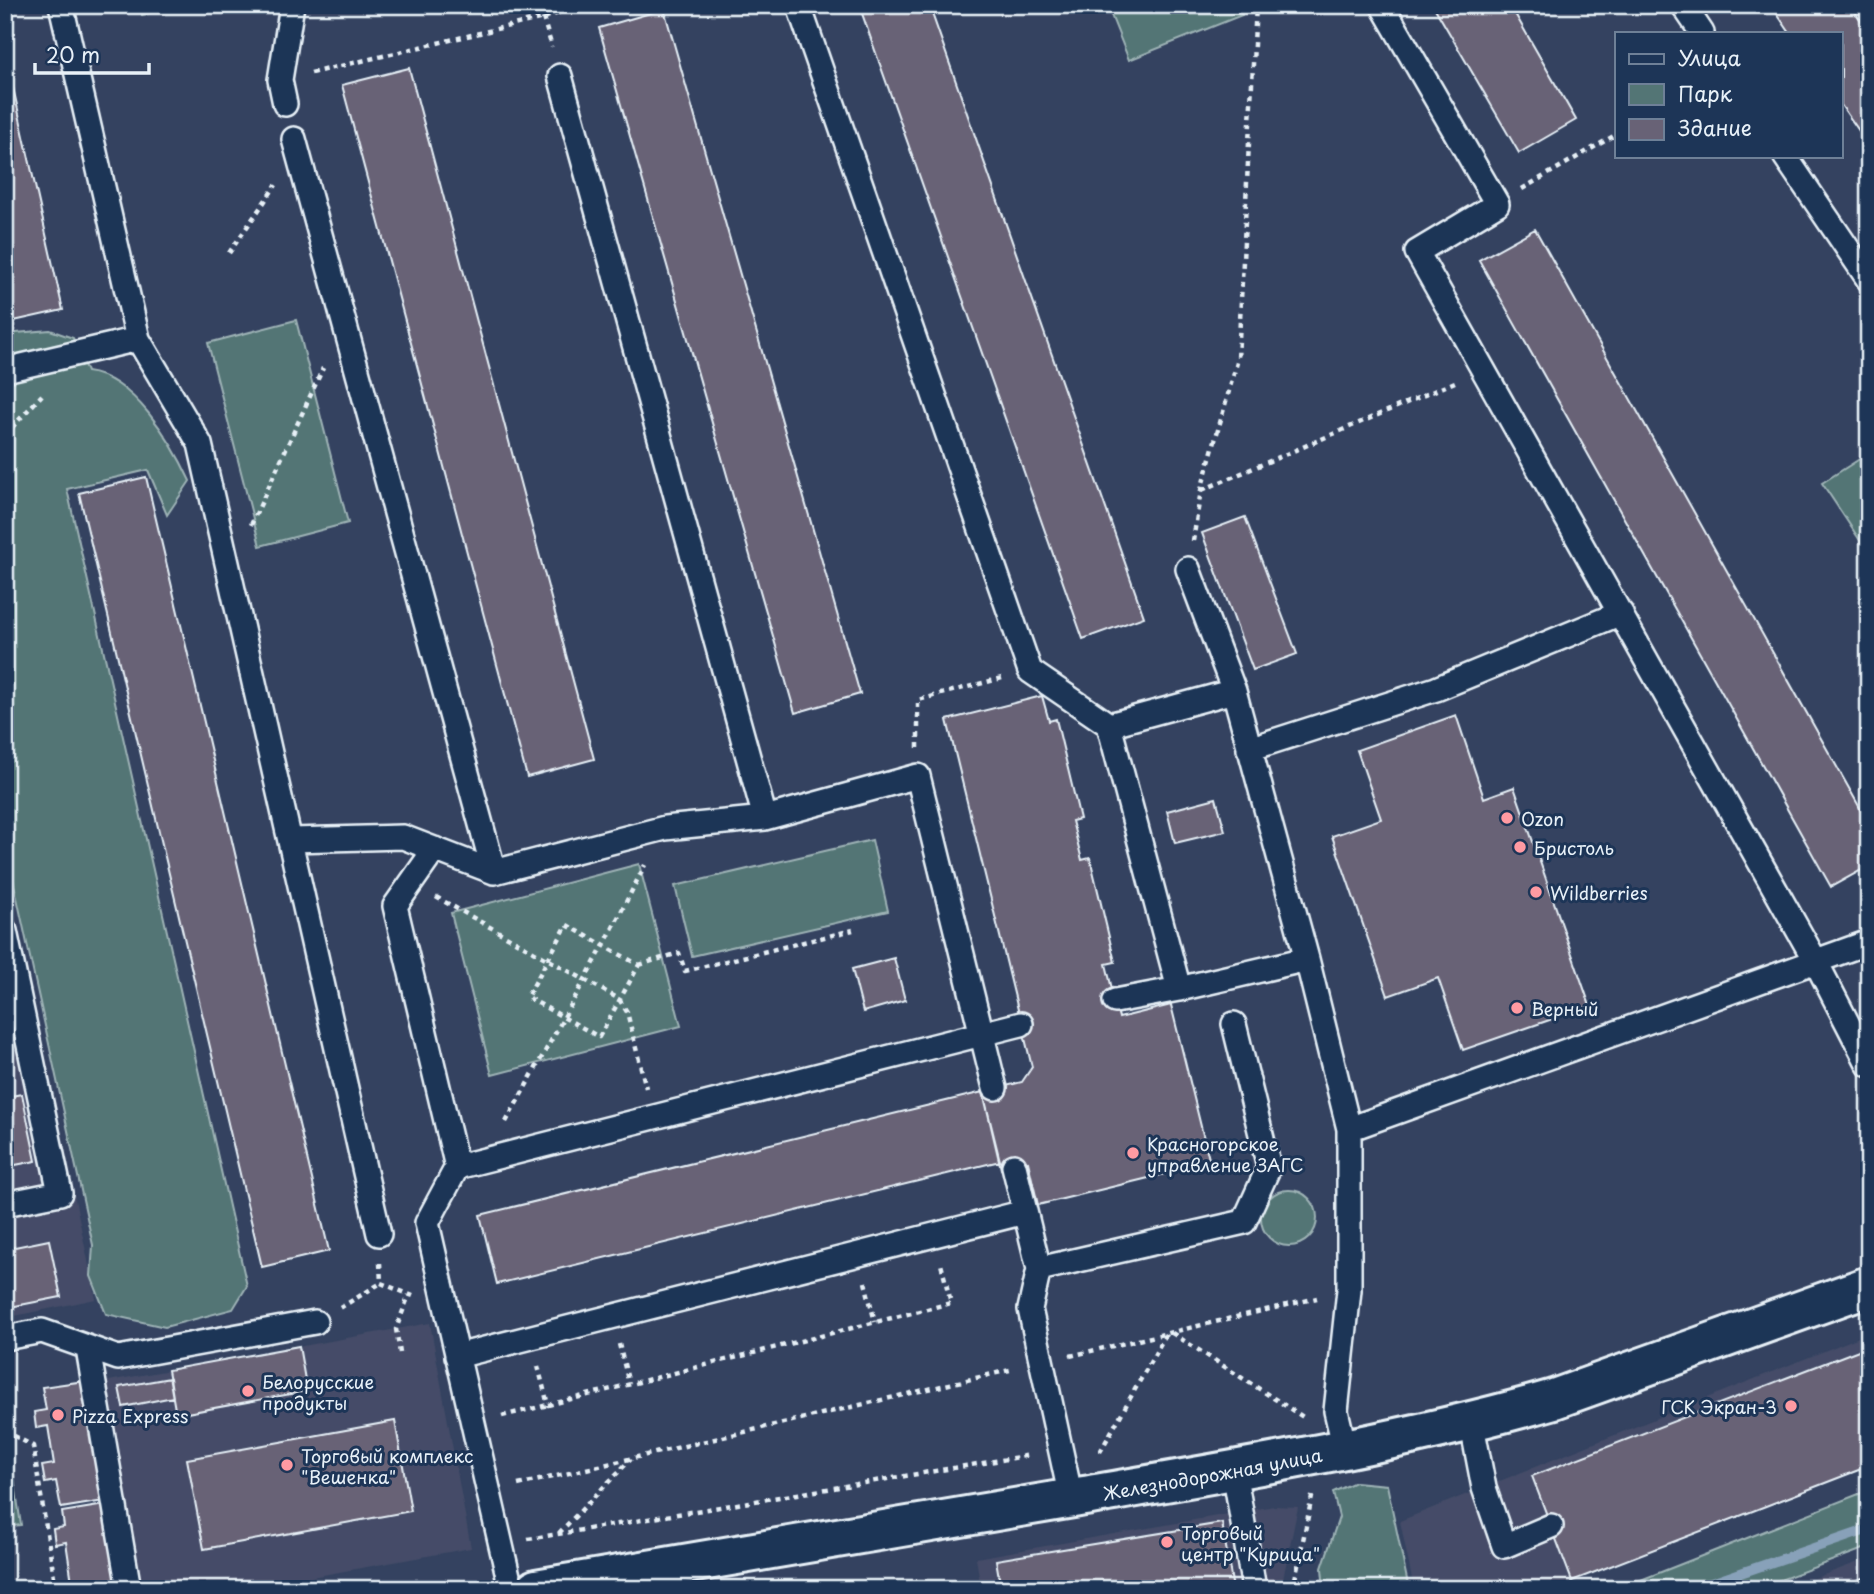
<svg xmlns="http://www.w3.org/2000/svg" width="1874" height="1594" font-family="'Playpen Sans',sans-serif">
<rect width="100%" height="100%" fill="#344260"/>
<filter id="ink" filterUnits="userSpaceOnUse"><feTurbulence type="fractalNoise" baseFrequency=".0143" numOctaves="2"/><feDisplacementMap in="SourceGraphic" scale="14" xChannelSelector="R" yChannelSelector="G"/><feConvolveMatrix kernelMatrix="1 2 1 2 8 2 1 2 1" color-interpolation-filters="sRGB"/></filter>
<g filter="url(#ink)">
<path fill="#444c67" d="M5 866 96 1299 5 1318Z
M430 1323 471 1548 246 1589H141L103 1382Z
M1869 1333V1466L1551 1589H1414L1400 1521Z
M1274 1506 1298 1507 1281 1589H981L976 1558Z
M1869 1558V1589H1786Z"/>
<path fill="#537575" stroke="#9eb3b6" stroke-width="2" d="M140 5H180L142 15Z
M1107 5H1238L1242 15 1129 60Z
M296 320 348 523 260 546 208 343Z
M50 330 73 338 87 372C133 377 172 442 190 481L167 515 148 470 67 489 247 1286 233 1309 165 1327 106 1314 91 1276 93 1245 5 843V334Z
M1869 453V554L1822 483Z
M872 840 888 911 692 956 675 886Z
M639 864 681 1026 492 1075 451 913Z
M1261 1218a28 28 0 1 1 56 0a28 28 0 1 1-56 0Z
M5 1456 11 1458 21 1525 5 1527Z
M1355 1482 1387 1485 1409 1589H1324L1322 1568 1339 1517 1333 1492Z
M1869 1490V1547L1756 1589H1618Z"/>
<g fill="none" stroke-linecap="round" stroke-linejoin="round">
<path stroke="#88a1b9" stroke-width="10" d="M1694 1589 1869 1529"/>
</g>
<path fill="#686276" stroke="#e8f1f8" stroke-width="2" d="M859 5H929L1144 617 1083 639Z
M1433 5H1510L1576 120 1519 153Z
M1771 5H1850L1869 32V145L1841 105V33H1790Z
M664 9 860 694 795 713 599 28Z
M5 52 63 310 5 323Z
M409 68 594 759 527 777 342 85Z
M1535 229 1869 824V866L1831 887 1479 260Z
M146 477 329 1251 262 1267 79 493Z
M1245 517 1297 654 1253 670 1202 533Z
M1042 696 1049 721 1056 719 1080 819 1072 821 1082 860 1090 858 1115 962 1106 964 1119 1018 1171 1005 1210 1163 1038 1205 1028 1162 1001 1169 983 1092 1022 1082 1032 1067 947 720Z
M1456 715 1484 798 1514 787 1590 1006 1463 1050 1438 978 1388 996 1332 836 1381 819 1357 750Z
M1216 798 1225 831 1175 843 1167 811Z
M894 958 905 1000 863 1012 852 969Z
M983 1092 1000 1161 497 1284 480 1215Z
M22 1094 36 1161 5 1167V1097Z
M49 1240 61 1297 5 1308V1249Z
M299 1346 307 1391 176 1415 168 1370Z
M1869 1346V1466L1572 1581 1532 1476Z
M170 1378 173 1397 123 1407 119 1387Z
M85 1381 104 1501 61 1508 56 1481 45 1483 42 1466 54 1464 48 1426 36 1428 34 1412 46 1410 42 1387Z
M395 1421 411 1511 204 1549 187 1459Z
M105 1505 117 1589H73L66 1542 55 1544 53 1529 64 1527 62 1512Z
M1222 1523 1233 1589H1001L996 1560Z"/>
<g fill="none" stroke-linecap="round" stroke-linejoin="round">
<defs>
<path id="lane" d="M1382 5 1497 204 1417 252 1816 962 1869 1065
M1683 5 1702 33
M801 12 1030 671 1109 725 1234 691 1307 959 1349 1129
M560 76 765 818
M285 104 280 80 292 5
M294 139 494 872
M1785 156 1869 280
M138 339 200 444 379 1234
M5 370 138 339 61 5
M1188 569 1234 691
M1109 725 1179 989 1307 959
M1249 749 1436 689 1621 613
M291 840 403 837 494 872 665 828 765 818 918 776 995 1088
M435 849 395 906 457 1167 427 1223 511 1589
M5 931 60 1193 5 1204
M1115 1001 1179 989
M1014 1166 1039 1269 1030 1309 1071 1498
M457 1167 1021 1024
M1039 1269 1244 1222 1269 1167 1234 1024
M5 1338 42 1331 118 1358 315 1322
M88 1349 129 1589
M457 1356 1025 1212
M1471 1420 1484 1488 1504 1546 1551 1526
M1345 1449 1336 1411 1349 1290V1129L1869 942
M1234 1470 1254 1589"/>
<g id="secondary">
<path id="s1" d="M536 1589C715 1560 894 1529 1073 1498 1234 1470 1397 1444 1554 1399L1869 1286"/>
</g>
</defs>
<use href="#lane" stroke="#e8f1f8" stroke-width="28"/>
<use href="#secondary" stroke="#e8f1f8" stroke-width="44"/>
<path stroke="#e8f1f8" stroke-width="4.5" stroke-dasharray="5 5" stroke-linecap="butt" d="M543 18 552 47
M311 73 543 18 586 5
M1522 189 1617 134
M229 253 276 185
M5 435 42 395
M1202 490 1455 382
M251 525 323 368
M1193 541 1201 490 1238 359 1256 5
M918 748V700L1002 678
M436 897 619 999 627 1012 646 1088
M567 925 639 965 599 1037 527 997Z
M639 965 679 953 685 971 853 930
M506 1122 604 945 645 865
M380 1263 381 1283
M865 1282 875 1322
M381 1283 413 1296
M340 1308 381 1283
M1172 1333 1303 1417
M619 1344 629 1384
M400 1353 396 1329 409 1295
M1070 1356 1317 1298
M538 1366 548 1405 951 1303 941 1264
M502 1416 548 1405
M5 1431 33 1446 56 1589
M1100 1452 1166 1334
M518 1485 1014 1369
M559 1533 631 1459
M528 1539 1031 1455
M1293 1589 1313 1492"/>
<use href="#lane" stroke="#1d3557" stroke-width="23"/>
<use href="#secondary" stroke="#1d3557" stroke-width="38"/>
<defs>
<path id="rail" d="M1843 1589 1869 1579"/>
</defs>
<use href="#rail" stroke="#e8f1f8" stroke-width="8"/>
<use href="#rail" stroke="#1d3557" stroke-width="5" stroke-dasharray="16" stroke-linecap="butt"/>
</g>
</g>
<g fill="#ff9aa2" stroke="#1d3557" stroke-width="2.5">
<circle cx="1507" cy="818" r="7"/>
<circle cx="1520" cy="847" r="7"/>
<circle cx="1536" cy="892" r="7"/>
<circle cx="1517" cy="1008" r="7"/>
<circle cx="1133" cy="1153" r="7"/>
<circle cx="248" cy="1391" r="7"/>
<circle cx="1791" cy="1406" r="7"/>
<circle cx="58" cy="1415" r="7"/>
<circle cx="287" cy="1465" r="7"/>
<circle cx="1167" cy="1542" r="7"/>
</g>
<g text-anchor="middle" dominant-baseline="central" stroke-width="6" stroke-linejoin="round" paint-order="stroke">
<g font-size="18" fill="#e8f1f8" stroke="#1d3557" text-anchor="start">
<text x="1521" y="818">Ozon</text>
<text x="1534" y="847">Бристоль</text>
<text x="1550" y="892">Wildberries</text>
<text x="1531" y="1008">Верный</text>
<text x="1147" y="1143">Красногорское<tspan x="1147" dy="21">управление ЗАГС</tspan></text>
<text x="262" y="1381">Белорусские<tspan x="262" dy="21">продукты</tspan></text>
<text x="1777" y="1406" text-anchor="end">ГСК Экран-3</text>
<text x="72" y="1415">Pizza Express</text>
<text x="301" y="1455">Торговый комплекс<tspan x="301" dy="21">"Вешенка"</tspan></text>
<text x="1181" y="1532">Торговый<tspan x="1181" dy="21">центр "Курица"</tspan></text>
</g>
<g font-size="18" fill="#e8f1f8" stroke="#1d3557">
<text stroke="none"><textPath href="#s1" startOffset="686">Железнодорожная улица</textPath></text>
</g>
</g>
<rect width="1874" height="1594" fill="none" stroke="#1d3557" stroke-width="28"/>
<rect x="14" y="14" width="1846" height="1566" fill="none" stroke="#e8f1f8" stroke-width="2.5" filter="url(#ink)"/>
<rect x="1615" y="32" width="228" height="126" fill="#1d3557" stroke="#6e8097" stroke-width="2"/>
<rect x="1629" y="54" width="35" height="10" fill="#1d3557" stroke="#6e8097" stroke-width="2"/>
<text x="1678" y="66" font-size="21" fill="#e8f1f8">Улица</text>
<rect x="1629" y="84" width="35" height="21" fill="#537575" stroke="#6e8097" stroke-width="2"/>
<text x="1678" y="102" font-size="21" fill="#e8f1f8">Парк</text>
<rect x="1629" y="119" width="35" height="21" fill="#686276" stroke="#6e8097" stroke-width="2"/>
<text x="1678" y="136" font-size="21" fill="#e8f1f8">Здание</text>
<path d="M35 63v10h114v-10" fill="none" stroke="#e8f1f8" stroke-width="3.5"/>
<text x="46" y="63" font-size="21" fill="#e8f1f8" stroke="#1d3557" stroke-width="5" paint-order="stroke">20 m</text>
</svg>
